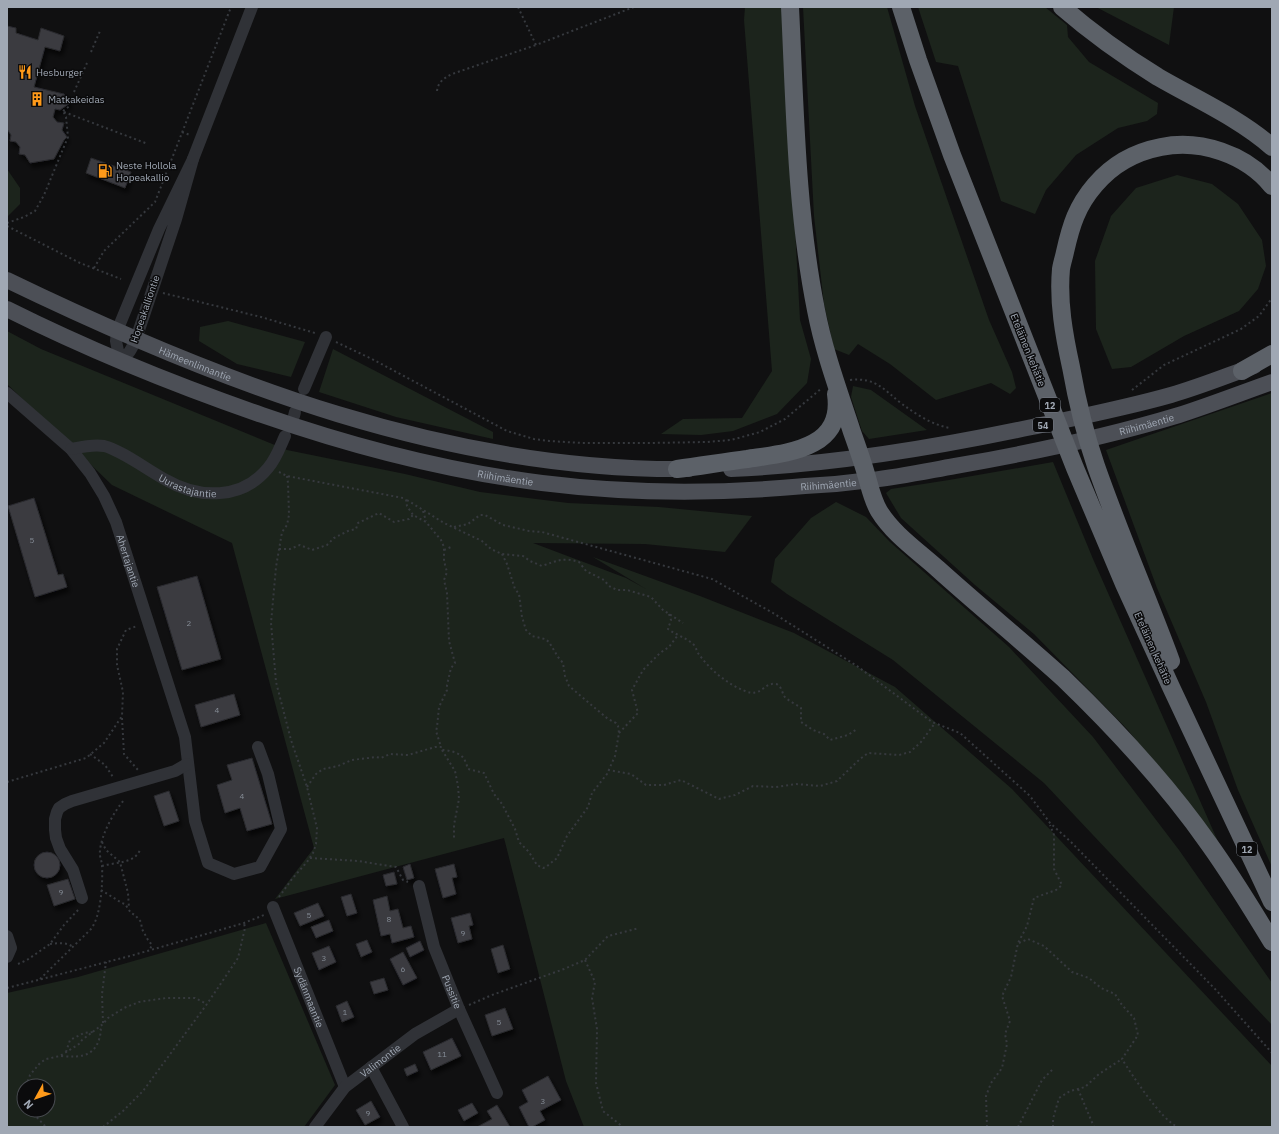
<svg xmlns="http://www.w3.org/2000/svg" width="1279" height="1134" font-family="'IBM Plex Sans',sans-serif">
<defs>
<filter id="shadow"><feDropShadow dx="2.5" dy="4.5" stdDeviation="2" flood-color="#0009"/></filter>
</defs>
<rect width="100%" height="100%" fill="#101011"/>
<path fill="#1c241c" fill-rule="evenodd" d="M745 7H783L800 320 811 359 807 383 777 414 733 431 701 435 661 434 683 419 742 418 772 371 744 20Z
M803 7H887L915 106 989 320 1012 372 1016 388 1010 394 991 383 936 400 890 364 858 344 849 355 834 349 824 304 814 216Z
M918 7H1045L1067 25 1068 37 1089 62 1158 103 1157 114 1147 121 1118 128 1076 155 1046 190 1035 214 1001 201 958 66 936 62Z
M1096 7H1174L1169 45Z
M7 169 20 188V204L7 217Z
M1177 175 1212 184 1238 204 1262 240 1266 266 1258 289 1239 311 1184 336 1131 367 1112 369 1096 329 1095 261 1111 216 1136 188Z
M228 321 305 342 291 377 237 364 199 341 200 327Z
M7 331 41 349 287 450 405 474 480 492 568 503 659 507 752 516 725 552 645 544 533 543 626 578 646 589 593 557 700 596 794 633 895 687 1012 789 1272 1066V1127H584L566 1081 504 838 275 899 314 848 232 543 112 485 7 384Z
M333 349 493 432V439L396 417 319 392Z
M853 386 871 390 927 430 869 439 862 431 851 397Z
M1272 393V867L1238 790 1206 702 1157 588 1106 450Z
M1053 462 1093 559 1220 846 1128 730 1034 634 975 585 901 518 886 493 891 489 949 480Z
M836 502 866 517 890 542 1009 647 1093 737 1179 850 1272 983V1025L1044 783 893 660 787 594 771 582 775 559 811 518Z
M266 923 335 1085 304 1127H7V993L78 977ZM24 1086H48V1110H24Z"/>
<path fill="#3a3b40" stroke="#2a2a2e" filter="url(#shadow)" d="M7 26 16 28V33L38 40 41 28 64 36 60 51 45 47 34 87 64 94 70 103 60 110 55 109 53 117 57 122 64 123 62 130 67 137 64 140 54 159 30 163 25 155 19 154 20 147 16 142 10 141 11 135 7 129Z
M91 158 131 172 125 188 86 173Z
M34 498 58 575 63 574 67 587 35 597 8 506Z
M197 576 221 659 182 670 157 587Z
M234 694 240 715 201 727 195 705Z
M252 758 272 824 247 831 240 808 225 813 217 785 232 780 227 765Z
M169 791 179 821 164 826 154 796Z
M34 865a13 13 0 1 1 26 0a13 13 0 1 1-26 0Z
M410 864 414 878 407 880 403 867Z
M454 864 457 877 452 878 456 894 443 898 435 869Z
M394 872 397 884 386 886 383 875Z
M68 879 75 899 54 906 47 885Z
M351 894 357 913 347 916 341 897Z
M387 896 390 911 398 909 403 928 411 926 414 937 392 943 390 934 381 936 373 900Z
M318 903 324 916 300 926 294 913Z
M470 913 473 925 469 926 472 939 458 943 451 918Z
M329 920 333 931 316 938 311 927Z
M367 940 372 952 361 957 356 944Z
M420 941 424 950 410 957 406 948Z
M503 945 510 969 498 973 491 949Z
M329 946 336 962 319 970 312 953Z
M403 952 417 978 403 985 390 959Z
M384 978 388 990 374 994 370 982Z
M347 1001 354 1017 342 1022 336 1006Z
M505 1008 513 1029 492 1036 485 1015Z
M452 1038 461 1056 431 1070 423 1052Z
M415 1064 418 1071 407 1076 404 1069Z
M548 1076 561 1100 540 1111 545 1120 532 1127H529L519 1107 528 1102 522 1090Z
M371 1101 380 1117 365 1125 356 1110Z
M472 1103 478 1113 464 1121 458 1110Z
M497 1105 510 1127H477L492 1119 487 1111Z"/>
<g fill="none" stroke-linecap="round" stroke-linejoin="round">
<path stroke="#36393e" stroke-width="2" stroke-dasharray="2 3" stroke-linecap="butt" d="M518 7 536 45 634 7
M91 52 100 31
M437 91C438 82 444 78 452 74L536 45
M74 92 87 63
M63 111 71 105
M64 112 148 144
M182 132 190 135
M7 223 24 217 35 211 44 195 68 137 66 117 63 111
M7 226 80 263 121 279
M94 268 104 251 155 202 231 7
M163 293 261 317 315 333
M336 342 372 359 507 431 534 439 549 441 582 443H649L707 442 731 440 760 432 785 419 822 388
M850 380C876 377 884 390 902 404 916 414 932 425 950 428
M1132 390 1164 365 1241 329 1259 316 1272 298
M279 472 287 476 403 498 406 500 407 506 413 515 426 522 441 540 444 547V561L447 572 444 580 447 593 449 641 455 663 451 668 447 685V690L439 707 437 727 436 731 441 747
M407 500 444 523 482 541 491 549 502 554 523 556 530 561 542 566C556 561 563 557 579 562L586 571 604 580 609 586 617 590H627L651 597 663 610 683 623
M423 511 426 521
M454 527 468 524 480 515H485L503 525 529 531 542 532 712 579 773 613 857 666 932 722 960 733 1030 796 1050 823 1070 841 1216 990 1272 1053
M279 549H290L300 545 312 550 327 545 334 538 348 531 356 529 358 523 379 513 394 522 409 519 413 515
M444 550 451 547
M669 614 671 620 668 629C676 635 687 638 694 645 696 648 697 651 698 653 709 669 727 684 745 691 762 698 763 682 776 684 781 685 782 692 784 696 788 701 796 704 801 708V722L813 730 824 734 830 740 848 735 857 729
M122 718 124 754 138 770
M619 733 638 713 632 690 643 670 660 653 669 647 678 635
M442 750 455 771 458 786 459 799 454 825V838
M90 754 105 765 113 777
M608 770 631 774 646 785H664L681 780 719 799 735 795 753 786 776 787 796 784 820 786 837 781 860 759 868 753 899 755 910 752 921 742 935 723
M7 782 86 758 104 743 122 716 123 692 117 665V649L126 630 137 626
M307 787 316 774 323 769 338 766 352 760 376 757 381 758 390 754 408 755 435 747H441L442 750C449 750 461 753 464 759 466 762 467 766 468 769L484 773 494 794 502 804 515 829 519 842 529 852 537 865 543 868 546 867 557 858 567 836 588 807 592 793 607 774 615 756 619 733 618 726 616 723 608 719 569 686 565 676 563 663 558 657 549 642 545 639 532 636 526 630 522 617 519 594 515 589 507 564 502 554
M102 842 106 850 120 862 128 893 129 908
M310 858 358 861 396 867 403 880 408 882
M102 866C115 862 134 864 140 850
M101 890 122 903 125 904 131 913 135 915 141 922 142 929 148 940 152 945 150 949
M279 897 292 879 307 862 313 853 316 844 317 828 307 787 291 740 276 682 271 623 276 567 282 532 287 525 289 515 288 483 287 476
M1019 943 1028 939 1044 946 1072 972 1089 978 1101 988 1115 994 1122 1005 1134 1018 1138 1035 1122 1059C1132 1075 1162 1121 1178 1127
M50 944C58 943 67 942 73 947
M585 960 595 982 592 998 597 1029 596 1083 603 1111 623 1127
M18 964 27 960 50 944 64 925 79 909
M40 979 91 929C101 916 103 883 102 866 102 861 99 856 100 851 101 835 114 811 125 799
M7 988 130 956 244 923 264 915
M469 1005 492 995 564 969 585 960 608 936 639 928
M103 1023 102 994 106 962
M66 1052 70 1040 84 1033 93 1032
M61 1056C83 1058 98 1056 101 1030L99 1027
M26 1086 30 1075 40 1063 46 1059 60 1056 79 1044 82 1040 103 1024 108 1018 124 1008 139 1002 166 998H195L207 1004
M1078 1089 1094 1127
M24 1095V1098
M30 1110 46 1127
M103 1127 123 1111 143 1091 207 1004 238 958 245 928 244 923
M987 1127 986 1096 991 1083 1002 1068 1007 1044 1005 1034 1010 1021 1002 996 1011 977 1018 943 1027 926 1034 898 1056 890 1062 885 1054 869V835L1050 825
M1018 1127 1042 1080 1054 1068
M1053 1127V1119L1059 1098 1070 1091 1085 1087 1099 1074 1122 1059"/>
<g stroke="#303237" stroke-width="12">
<path d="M193 159 176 219 136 339C132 348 129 355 120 361L116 341 117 331 159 229Z"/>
<path d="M193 159 252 7"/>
<path d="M304 389 326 337"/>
<path id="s1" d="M7 393 71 449 90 473 104 496 116 522 185 737 195 821 208 863 234 874 260 867 281 829 268 774 258 747"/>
<path d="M294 416 295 412"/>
<path id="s2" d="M71 449C81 447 93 444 104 446 121 450 149 471 166 480 199 499 242 500 268 468 276 459 280 447 285 436"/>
<path id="s3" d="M419 886 434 947 459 1009 497 1093"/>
<path d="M82 898 73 870 60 849 56 838 55 830V819L57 812 59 808 65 804 72 801 175 771 187 764"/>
<path id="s4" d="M273 907 345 1087"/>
<path d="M7 936 11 948 7 957"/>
<path d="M371 1067 403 1127"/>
<path id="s5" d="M315 1127 345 1087 415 1034 459 1009"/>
</g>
<g stroke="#4c4f56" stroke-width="16">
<path id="s6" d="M7 280C220 383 450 472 689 469"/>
<path id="s7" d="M7 309C89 350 175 385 262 415 354 447 446 471 542 483 630 494 718 494 805 486 827 485 849 483 871 480 899 477 927 471 955 466 1030 453 1106 437 1179 415 1210 405 1241 393 1272 382"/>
<path d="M731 469C832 465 933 448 1032 427 1079 417 1125 408 1171 395 1199 387 1226 376 1254 366"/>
</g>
<path stroke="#5c6168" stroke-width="18" d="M790 7C795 108 796 210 816 310 824 352 839 392 852 432 857 446 862 460 866 474 870 487 872 499 879 511 893 534 918 551 938 569 979 606 1022 641 1063 678 1116 729 1167 784 1209 844 1232 876 1252 909 1272 942
M901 7 918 60 952 155 1075 468 1124 584 1171 687 1272 902
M1062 7C1092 33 1124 56 1158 77 1196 99 1239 118 1272 147
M1242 371 1272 354
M677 469C700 466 724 462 747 459 786 453 844 450 836 394
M1171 661C1147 596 1119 532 1096 466 1085 434 1077 401 1071 367 1064 335 1058 302 1061 269 1062 263 1064 257 1065 252 1071 225 1077 206 1095 185 1112 165 1135 152 1161 147 1200 139 1246 154 1272 186"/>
</g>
<defs>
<symbol id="restaurant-bare" viewBox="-9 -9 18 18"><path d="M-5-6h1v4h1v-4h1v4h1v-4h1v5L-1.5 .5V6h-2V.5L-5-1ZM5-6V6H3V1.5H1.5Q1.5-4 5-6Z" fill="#ff9a1a" stroke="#0b0b0c" stroke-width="2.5" paint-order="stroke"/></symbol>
<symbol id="building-bare" viewBox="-9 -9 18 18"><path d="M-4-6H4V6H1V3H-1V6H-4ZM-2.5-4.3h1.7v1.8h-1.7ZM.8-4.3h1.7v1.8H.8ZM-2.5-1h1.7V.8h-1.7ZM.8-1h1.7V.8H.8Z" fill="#ff9a1a" stroke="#0b0b0c" stroke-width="2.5" paint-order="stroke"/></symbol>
<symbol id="fuel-bare" viewBox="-9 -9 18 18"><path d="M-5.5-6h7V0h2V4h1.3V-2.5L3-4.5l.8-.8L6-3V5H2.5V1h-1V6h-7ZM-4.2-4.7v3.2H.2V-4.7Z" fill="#ff9a1a" stroke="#0b0b0c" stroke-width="2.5" paint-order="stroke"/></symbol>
</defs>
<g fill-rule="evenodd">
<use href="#restaurant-bare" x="15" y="62" width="20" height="20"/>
<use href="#building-bare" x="27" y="89" width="20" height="20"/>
<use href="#fuel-bare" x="95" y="161" width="20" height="20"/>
</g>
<g text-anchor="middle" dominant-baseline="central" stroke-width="3" stroke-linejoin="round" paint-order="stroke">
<g font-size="8" fill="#868d97">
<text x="32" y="540">5</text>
<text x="189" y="623">2</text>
<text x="217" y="710">4</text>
<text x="242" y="796">4</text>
<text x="61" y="892">9</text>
<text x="309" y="915">5</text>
<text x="389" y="919">8</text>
<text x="463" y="933">9</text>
<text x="324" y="958">3</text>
<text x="403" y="969">6</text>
<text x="345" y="1012">1</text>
<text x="499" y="1022">5</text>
<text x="442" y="1054">11</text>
<text x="543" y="1101">3</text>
<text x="368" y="1113">9</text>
</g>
<g fill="#0b0b0c" stroke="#737982" stroke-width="1">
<rect x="1040" y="398" width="20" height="14" rx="3"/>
<rect x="1033" y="418" width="20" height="14" rx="3"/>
<rect x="1237" y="842" width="20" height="14" rx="3"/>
</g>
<g font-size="9" font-weight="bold" fill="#a0a8b4">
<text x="1050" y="405">12</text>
<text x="1043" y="425">54</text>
<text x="1247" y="849">12</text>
</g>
<g font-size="10" fill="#a0a8b4" stroke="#0b0b0c" text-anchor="start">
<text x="36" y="72">Hesburger</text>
<text x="48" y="99">Matkakeidas</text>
<text x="116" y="165">Neste Hollola<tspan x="116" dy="12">Hopeakallio</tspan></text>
</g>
<g font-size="10" fill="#a0a8b4" stroke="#0b0b0c">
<text transform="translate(145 309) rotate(-71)">Hopeakalliontie</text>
<text transform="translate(1028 350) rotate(68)">Eteläinen kehätie</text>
<text stroke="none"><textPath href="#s6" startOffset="206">Hämeenlinnantie</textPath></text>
<text stroke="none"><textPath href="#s7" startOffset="1176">Riihimäentie</textPath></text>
<text stroke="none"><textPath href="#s7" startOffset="528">Riihimäentie</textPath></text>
<text stroke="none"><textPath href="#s2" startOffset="127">Uurastajantie</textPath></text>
<text stroke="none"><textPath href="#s7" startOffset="852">Riihimäentie</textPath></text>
<text stroke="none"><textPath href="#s1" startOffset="212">Ahertajantie</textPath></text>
<text transform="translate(1153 648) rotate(66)">Eteläinen kehätie</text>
<text stroke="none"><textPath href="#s3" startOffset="111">Pussitie</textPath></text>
<text stroke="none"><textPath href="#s4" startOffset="97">Sydänmaantie</textPath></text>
<text stroke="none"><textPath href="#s5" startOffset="94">Valimontie</textPath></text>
</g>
</g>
<rect width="1279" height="1134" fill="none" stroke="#a0a8b4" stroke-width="16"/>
<g transform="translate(36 1098) rotate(230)"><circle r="19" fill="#0b0b0c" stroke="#474a4f"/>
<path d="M0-3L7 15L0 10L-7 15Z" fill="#ff9a1a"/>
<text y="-6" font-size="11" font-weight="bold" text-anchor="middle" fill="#a0a8b4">N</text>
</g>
</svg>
